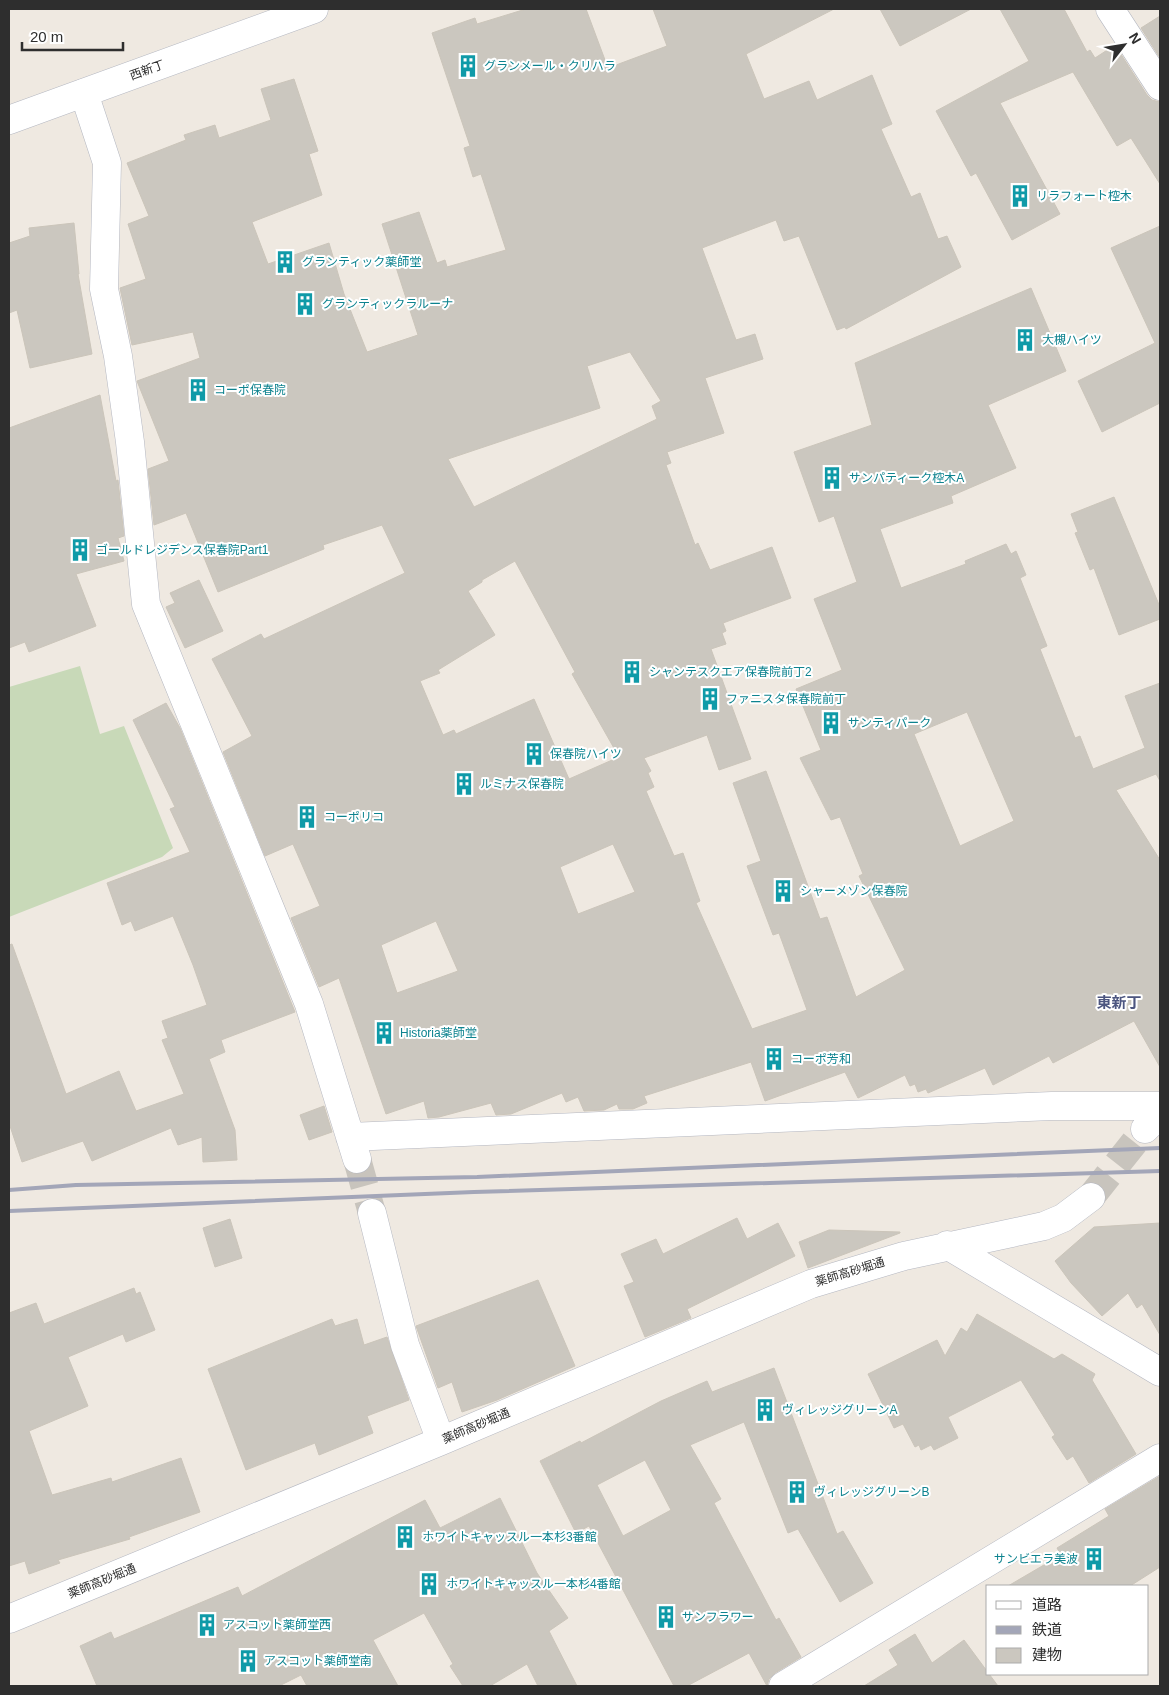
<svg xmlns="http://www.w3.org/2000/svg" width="1169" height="1695" font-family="Arial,'Noto Sans JP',sans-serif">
<rect width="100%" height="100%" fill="#efe9e1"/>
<path fill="#c8d9b8" d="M80 666 100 734 124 726 173 848 162 857 9 917V687Z"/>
<path fill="#cbc7bf" stroke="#cbc5ba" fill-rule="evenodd" d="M526 9H586L608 68 667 46 653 9H834L746 54 764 99 809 81 817 100 872 75 892 124 881 129 911 197 920 193 938 239 947 236 961 267 846 329 845 327 837 330 799 236 784 241 776 220 702 248 736 340 755 334 763 359 705 378 724 433 667 452 671 463 666 465 695 545 698 543 710 570 772 547 791 598 723 623 726 631 722 633 726 644 711 649 751 759 719 770 707 735 644 758 651 771 648 773 654 787 646 791 674 856 683 853 700 901 696 903 752 1029 807 1010 779 933 773 935 747 866 761 861 733 783 766 771 820 919 827 917 856 997 905 970 859 876 863 874 840 817 831 820 800 758 821 750 796 689 842 670 814 599 857 582 834 516 819 522 794 452 872 425 855 363 1031 288 1066 371 988 405 1016 468 951 496 953 503 880 529 901 588 966 564 965 561 1006 544 1011 554 1016 551 1026 575 1020 578 1047 646 1040 649 1075 738 1080 736 1093 769 1145 748 1125 696 1160 683V781L1156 774 1116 790 1160 860V1067L1134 1021 1053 1063 1049 1056 993 1085 985 1068 928 1093 926 1089 918 1092 915 1084 910 1086 905 1075 858 1098 845 1072 765 1101 751 1062 644 1096 647 1103 633 1109H619L617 1104 604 1110 584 1111 578 1097 566 1102 562 1093 511 1114 496 1115 491 1103 439 1117 428 1118 424 1101 386 1114 339 978 319 987 291 918 320 906 293 844 265 856 223 752 252 736 212 659 261 634 264 639 405 573 382 525 323 545 324 549 218 592 186 513 154 525 148 469 169 461 137 381 200 358 193 332 132 345 120 288 146 279 128 224 149 216 127 163 186 140 184 135 215 125 219 138 271 120 261 89 294 79 318 151 309 154 322 195 252 222 268 264 329 243 344 294 367 352 418 335 382 224 419 212 437 263 445 260 447 267 506 250 481 174 473 177 464 148 470 146 432 33 475 18 477 24ZM630 352 661 401 652 406 657 419 474 507 448 459 600 408 587 366ZM515 561 575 672 572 674 619 757 569 779 534 699 456 734 454 730 443 735 420 681 440 673 438 670 495 635 468 591 482 582V580ZM967 712 1014 821 960 846 914 734ZM613 844 635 892 578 914 560 867ZM436 921 458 971 397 993 381 945Z
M880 9H971L900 46Z
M1000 9H1064L1087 52 1090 50 1095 58 1115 45 1147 95 1152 100 1160 102V184L1131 138 1117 146 1073 72 1000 103 1060 214 1012 240 976 173 971 176 936 111 1029 61Z
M1160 16V58L1141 28Z
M74 223 79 274H78L92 354 30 368 17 310 9 313V243L30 236 29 228Z
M1160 226V403L1102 432 1078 381 1155 343 1111 248Z
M100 395 116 481 118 480 124 536 118 538 124 561 76 574 96 626 29 652 25 642 9 648V428Z
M1114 497 1160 607V619L1119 635 1094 568 1090 570 1075 533 1078 532 1071 514Z
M199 580 223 631 185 648 166 607 175 603 170 593Z
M166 703 180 728 295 1012 221 1040 225 1052 209 1059 235 1130 237 1160 203 1162 202 1137 178 1145 171 1128 92 1161 83 1141 22 1162 9 1123V945L12 944 66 1094 119 1071 136 1111 184 1094 162 1040 168 1038 162 1021 207 1005 193 965 173 916 135 931 131 921 122 925 107 883 190 852 170 809 175 807 133 720Z
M324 1106 332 1132 309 1140 300 1115Z
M737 1218 747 1239 778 1223 795 1256 687 1309 691 1318 645 1337 624 1286 634 1282 621 1254 656 1239 663 1254Z
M230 1219 242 1258 215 1267 203 1228Z
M1160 1223V1335L1142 1304 1137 1308 1128 1293 1102 1316 1071 1283 1055 1261 1094 1227Z
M829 1230 900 1232V1233L808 1268 799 1242Z
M538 1280 575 1366 497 1400 462 1412 452 1382 438 1388 416 1326Z
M134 1288 136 1294 140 1292 155 1330 126 1342 123 1334 68 1357 88 1406 29 1431 52 1495 111 1478 112 1482 181 1458 200 1512 129 1537 130 1539 58 1560 60 1563 29 1574 25 1561 9 1566V1313L36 1303 44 1324Z
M977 1314 1054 1359 1062 1354 1095 1374 1092 1380 1136 1454 1089 1483 1073 1456 1067 1460 1052 1437 1055 1435 1021 1380 948 1417 958 1438 934 1450 931 1445 921 1450 919 1445 915 1447 903 1424 894 1428 868 1374 937 1340 945 1356 961 1328 967 1332Z
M332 1319 335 1326 357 1319 364 1345 387 1337 409 1400 367 1416 373 1433 319 1455 315 1443 246 1470 208 1369Z
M774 1368 837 1534 843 1531 873 1583 840 1602 798 1529 788 1533 744 1422 690 1445 721 1499 714 1503 776 1620 779 1618 801 1657 775 1673 769 1679 767 1686 749 1653 687 1686H674L589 1526 576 1533 540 1461 580 1441 581 1443 661 1401 707 1381 712 1392ZM645 1460 671 1510 623 1536 597 1485Z
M1160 1476V1567L1130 1586H1008L1061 1555 1057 1548 1109 1516 1105 1509Z
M500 1498 537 1573 568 1618 549 1631 577 1686H538L527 1664 490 1686H463L450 1666 453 1664 424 1613 373 1640 398 1686H307L301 1675 279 1686H97L80 1646 111 1632 114 1639 238 1587 242 1596 425 1500 440 1528Z
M915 1634 932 1663 964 1640 998 1686H864L898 1665 889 1650Z"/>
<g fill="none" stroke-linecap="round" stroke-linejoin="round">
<path stroke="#c8c4bd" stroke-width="28" stroke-dasharray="28 14" stroke-linecap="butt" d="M357 1159 372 1213
M1091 1197 1145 1129"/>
<defs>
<path id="street" d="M1110 9 1160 86
M84 93 107 163 104 289 118 356 130 442 146 604 309 1004 357 1159
M1145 1129 1160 1114
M350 1137 1052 1106H1160
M372 1213 405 1345 441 1441
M947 1245 1160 1372
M9 1619 441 1441 811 1284 904 1256 1044 1226 1063 1218 1091 1197
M783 1686 1160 1458"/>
<path id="secondary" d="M9 120 314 9"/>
</defs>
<use href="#street" stroke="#b4b7c1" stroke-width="29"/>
<use href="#secondary" stroke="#b4b7c1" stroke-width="29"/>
<use href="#street" stroke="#fff" stroke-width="28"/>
<use href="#secondary" stroke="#fff" stroke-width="28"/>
<path stroke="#a3a6b8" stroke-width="4" d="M9 1190 76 1185 477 1177 1160 1148
M9 1211 474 1192 1160 1171"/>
</g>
<defs>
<symbol id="building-bare" viewBox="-9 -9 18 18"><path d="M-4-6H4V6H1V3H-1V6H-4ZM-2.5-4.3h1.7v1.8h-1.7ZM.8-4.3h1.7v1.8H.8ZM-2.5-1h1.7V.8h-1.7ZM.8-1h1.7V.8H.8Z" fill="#0f9aa8" stroke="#fff" stroke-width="2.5" paint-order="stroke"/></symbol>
</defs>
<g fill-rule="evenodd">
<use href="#building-bare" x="452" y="50" width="32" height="32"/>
<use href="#building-bare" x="1004" y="180" width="32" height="32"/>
<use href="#building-bare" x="269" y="246" width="32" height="32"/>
<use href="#building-bare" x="289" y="288" width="32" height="32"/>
<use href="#building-bare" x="1009" y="324" width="32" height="32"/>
<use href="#building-bare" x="182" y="374" width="32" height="32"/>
<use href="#building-bare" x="816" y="462" width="32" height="32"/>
<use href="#building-bare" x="64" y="534" width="32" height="32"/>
<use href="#building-bare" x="616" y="656" width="32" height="32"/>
<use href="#building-bare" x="694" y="683" width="32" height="32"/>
<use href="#building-bare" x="815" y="707" width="32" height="32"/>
<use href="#building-bare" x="518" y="738" width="32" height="32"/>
<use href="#building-bare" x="448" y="768" width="32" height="32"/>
<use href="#building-bare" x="291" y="801" width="32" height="32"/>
<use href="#building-bare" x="767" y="875" width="32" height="32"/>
<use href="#building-bare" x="368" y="1017" width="32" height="32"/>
<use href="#building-bare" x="758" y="1043" width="32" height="32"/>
<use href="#building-bare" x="749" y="1394" width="32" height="32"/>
<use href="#building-bare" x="781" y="1476" width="32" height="32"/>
<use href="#building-bare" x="389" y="1521" width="32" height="32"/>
<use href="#building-bare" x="1078" y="1543" width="32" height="32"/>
<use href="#building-bare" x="413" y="1568" width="32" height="32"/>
<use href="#building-bare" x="650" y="1601" width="32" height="32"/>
<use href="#building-bare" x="191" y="1609" width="32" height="32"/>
<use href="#building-bare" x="232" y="1645" width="32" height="32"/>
</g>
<g text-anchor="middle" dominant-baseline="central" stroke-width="4" stroke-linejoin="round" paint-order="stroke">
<g font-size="12" fill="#0d838f" stroke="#fff" text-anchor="start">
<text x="484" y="66">グランメール・クリハラ</text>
<text x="1036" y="196">リラフォート椌木</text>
<text x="302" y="262">グランティック薬師堂</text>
<text x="322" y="304">グランティックラルーナ</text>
<text x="1042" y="340">大槻ハイツ</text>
<text x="214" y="390">コーポ保春院</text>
<text x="849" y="478">サンパティーク椌木A</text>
<text x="96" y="550">ゴールドレジデンス保春院Part1</text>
<text x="649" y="672">シャンテスクエア保春院前丁2</text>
<text x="726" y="699">ファニスタ保春院前丁</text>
<text x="848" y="723">サンティパーク</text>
<text x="550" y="754">保春院ハイツ</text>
<text x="480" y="784">ルミナス保春院</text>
<text x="324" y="817">コーポリコ</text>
<text x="800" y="891">シャーメゾン保春院</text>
<text x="400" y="1033">Historia薬師堂</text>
<text x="791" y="1059">コーポ芳和</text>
<text x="782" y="1410">ヴィレッジグリーンA</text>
<text x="814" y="1492">ヴィレッジグリーンB</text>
<text x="422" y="1537">ホワイトキャッスル一本杉3番館</text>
<text x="1078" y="1559" text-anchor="end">サンビエラ美波</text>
<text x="446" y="1584">ホワイトキャッスル一本杉4番館</text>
<text x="682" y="1617">サンフラワー</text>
<text x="223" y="1625">アスコット薬師堂西</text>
<text x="264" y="1661">アスコット薬師堂南</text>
</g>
<g font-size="12" fill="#2e2e2e" stroke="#fff">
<text transform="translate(147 70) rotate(-20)">西新丁</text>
<text transform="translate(850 1272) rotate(-17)">薬師高砂堀通</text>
<text transform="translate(476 1426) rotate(-23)">薬師高砂堀通</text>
<text transform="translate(102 1581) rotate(-22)">薬師高砂堀通</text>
</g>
<g font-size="15" font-weight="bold" fill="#4d5680" stroke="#fff">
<text x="1119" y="1002">東新丁</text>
</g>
</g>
<rect width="1169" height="1695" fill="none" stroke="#2e2e2e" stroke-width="20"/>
<rect x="986" y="1585" width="162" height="90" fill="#ffffff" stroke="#ababab"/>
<rect x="996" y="1601" width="25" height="8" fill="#ffffff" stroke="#ababab"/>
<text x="1032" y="1610" font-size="15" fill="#2e2e2e">道路</text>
<rect x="996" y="1626" width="25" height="8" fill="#a3a6b8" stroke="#ababab"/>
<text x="1032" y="1635" font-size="15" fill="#2e2e2e">鉄道</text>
<rect x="996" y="1648" width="25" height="15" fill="#cbc7bf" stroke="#ababab"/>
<text x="1032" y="1660" font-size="15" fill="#2e2e2e">建物</text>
<g transform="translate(1124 45) rotate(59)" stroke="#ffffff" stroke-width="4" paint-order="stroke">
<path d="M0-4L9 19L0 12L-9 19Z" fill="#2e2e2e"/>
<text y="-8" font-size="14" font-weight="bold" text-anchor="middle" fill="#2e2e2e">N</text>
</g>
<path d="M22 42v8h101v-8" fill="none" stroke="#2e2e2e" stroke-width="2.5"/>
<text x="30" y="42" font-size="15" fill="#2e2e2e" stroke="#ffffff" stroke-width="4" paint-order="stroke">20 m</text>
</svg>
